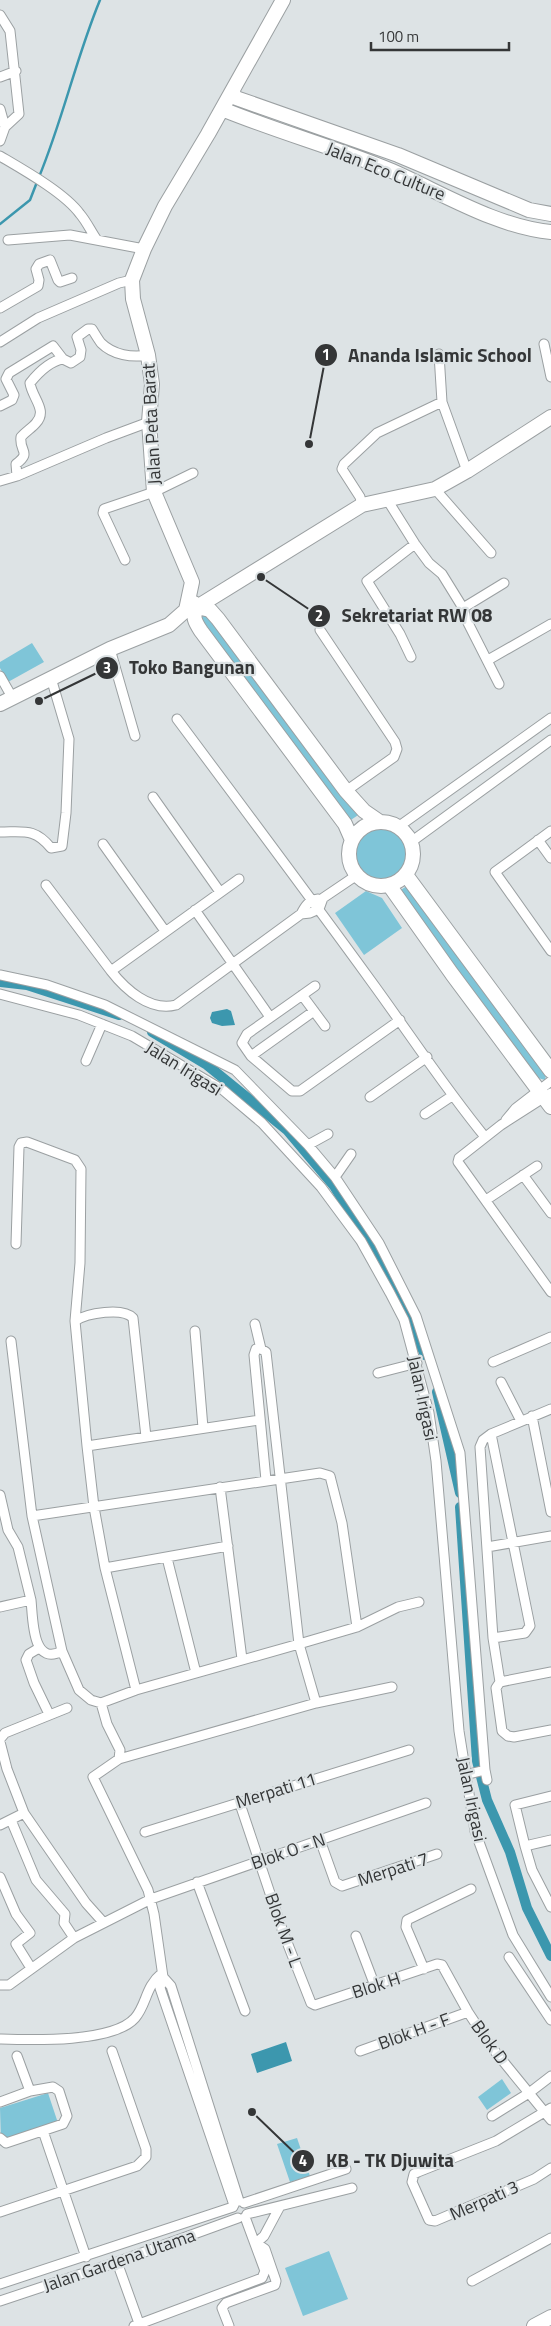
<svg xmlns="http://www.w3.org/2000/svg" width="551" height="2326" font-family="'Titillium Web',sans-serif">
<rect width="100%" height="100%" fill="#dde3e5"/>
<path fill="#7fc5d8" d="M197 607 218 619 364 811 345 824 201 631Z
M32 643 44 662 8 682 0 668V662Z
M349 854a32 32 0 1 1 64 0a32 32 0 1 1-64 0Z
M411 883 546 1075 545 1080 538 1078 532 1083 395 894Z
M366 891 382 898 402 928 364 955 335 913Z
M502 2079 511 2093 487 2110 478 2097Z
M48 2093 58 2123 1 2141 0 2108Z
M297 2138 310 2176 290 2182 277 2144Z
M329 2251 348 2299 303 2316 285 2268Z"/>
<path fill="#3c97ae" d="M227 1009 231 1011 235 1025 222 1026 212 1023 210 1018 212 1012Z
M286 2042 292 2061 257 2073 251 2054Z"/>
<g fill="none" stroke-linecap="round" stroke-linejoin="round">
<path stroke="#3c97ae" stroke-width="2.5" d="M39 177C63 119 76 58 100 0
M0 224 30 200 37 182"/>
<path stroke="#3c97ae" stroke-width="10" d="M0 982 27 985 119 1015
M152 1032 207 1065 287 1130 334 1186 397 1290 425 1355
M437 1392 460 1493
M460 1507 477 1761 487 1800 510 1852 527 1908 551 1956"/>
<defs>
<path id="street" d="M0 15 10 31 19 114 5 127 0 141
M0 77 16 71
M0 109 5 127
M0 156C22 169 65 193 80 214 87 222 91 232 97 240
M8 240 70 235 144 249
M0 308 38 286 39 280 36 269 39 264 50 260 58 280 60 282 72 278
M0 342 38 318 119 283 132 280
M544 344 551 377
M439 354 442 402 467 471
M0 406 12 400 14 395 6 379 9 373 53 346 63 359 71 363 80 357 81 350 77 337 88 329H92C95 334 98 339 101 343 113 355 132 358 148 355
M17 476 16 464C32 452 19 452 21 437 26 431 32 428 36 423 48 410 32 398 30 383 38 373 50 361 63 359
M0 481 17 476 106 438 149 422
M435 489 491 553
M388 501 415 544 429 563 442 574 463 608 466 619 499 684
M362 505 360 497 342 469 344 464 377 433 442 402
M125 560 103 513 104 509 154 492 193 473
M463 608 504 583
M320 630 395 742 397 749 394 757 346 791
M110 649 135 736
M411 657 400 634 367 581 415 544
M488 660 551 624
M0 676 12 697
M177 719C242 806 307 893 371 981 409 1033 444 1087 485 1137
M153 797 220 892
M398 827 551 718
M551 831 495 872 551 951
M0 832C24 832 35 828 51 848L62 846 66 813 69 739 51 678
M538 840 551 858
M411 842 551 740
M103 844 165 931
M46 885 111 971 239 879
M195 910 270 1017
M301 914C305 906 309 900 318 899
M111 971C125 989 150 1012 176 1005L301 914 310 913 319 909 323 898 357 875
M0 975 47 985 105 1005 235 1070 308 1145 335 1177 379 1243 416 1316 460 1453 485 1770
M315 986 247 1034 242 1043 251 1056 292 1091H300L400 1020
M0 994 79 1015 132 1036 223 1090 262 1123 321 1187 361 1241 390 1293 404 1320 429 1413 436 1461 459 1731 475 1831 513 1935 551 1997
M302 995 325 1026
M251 1056 314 1011
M86 1061 102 1024
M551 1093 501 1125 459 1158 458 1162 551 1292
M370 1097 427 1057
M425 1114 452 1096
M506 1120 516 1108 551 1081
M308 1145 328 1134
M523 1175 551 1213
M335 1177 351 1154
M486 1200 537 1166
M16 1244 19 1147 21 1143 27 1142 75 1160 81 1169 80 1263 75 1321 87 1446 94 1507 105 1568 136 1690
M75 1321C87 1313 123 1307 133 1318L146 1437
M255 1324 261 1349 266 1352 299 1644 316 1703
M195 1331 203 1428
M11 1341 32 1516 62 1651 79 1690 91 1700 101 1703 136 1690 299 1644 357 1627 398 1607 419 1602
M261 1349H256L254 1355 266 1480
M493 1362 551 1337
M378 1373 417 1363
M501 1382 521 1421
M551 1409 491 1434 483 1440 480 1447 493 1638 500 1682 496 1688 502 1731 508 1736 514 1737 551 1730
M532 1416 551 1512
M491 1434 530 1626 525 1633 493 1638
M87 1446 259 1420
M220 1487 242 1659
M0 1495 8 1530 18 1547 31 1600
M32 1516 320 1473 330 1476 331 1480 342 1523 357 1627
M487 1547 551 1536
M167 1558 196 1673
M105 1568 228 1546
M0 1607 31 1600C33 1619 32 1667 62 1651
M39 1648 29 1654 26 1660 34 1683 49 1714
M500 1682 551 1672
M101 1703 107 1724 120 1750 119 1759
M0 1739 5 1733 67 1708
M0 1742 7 1769 24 1813 86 1903 103 1922
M465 1775 485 1770 487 1780
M239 1801 283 1932 311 2003 315 2005 437 1964 442 1965 468 2012 489 2044 551 2120
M11 1820 36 1880 65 1914 64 1923 74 1938
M0 1825 24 1813
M145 1832 409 1750
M320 1840 335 1882 342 1886 437 1854
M551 1840 525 1846 532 1870 551 1907
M525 1846 515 1805 551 1796
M0 1877 16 1914 30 1933 16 1944 31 1968
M197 1882 245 2011
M356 1936 375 1986
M509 1957 551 2020
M424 1969 406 1927 407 1920 471 1889
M163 1977 171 1986 239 2201
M0 1985H9L74 1938 151 1899 426 1803
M0 2039C31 2040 113 2043 135 2018 147 2004 145 1987 162 1973
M360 2051 468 2012
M17 2056 30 2091
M0 2102 30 2091 53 2087 59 2091 67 2116 63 2124 6 2143 0 2138
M551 2108 496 2141 418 2172 414 2174 412 2182 429 2220 435 2221 534 2179 551 2168
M492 2116 529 2093 551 2076
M43 2131 86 2257
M244 2203 346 2169
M234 2205 160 1988 163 1977 154 1914 148 1890 93 1777 119 1759 316 1703 392 1687
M0 2212 137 2166 146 2157V2149L112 2051
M247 2214 352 2188
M117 2262 140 2326
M472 2281 551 2238
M0 2284 233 2207
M0 2301 117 2262 238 2218
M134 2326 262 2278 265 2271 245 2217
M229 2326 222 2308 226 2303 275 2285 276 2281 265 2249 256 2243 264 2236 279 2208"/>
<path id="secondary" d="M232 92 236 98 398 155 529 210 551 214
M222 109C278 132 337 148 392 171 442 193 497 227 551 232
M194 603 197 607 210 610 218 619 346 791 364 811 380 822
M197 607 362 505 435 489 467 471 551 417
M197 607C192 617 195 622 201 631L345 824 352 840
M0 704 110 649 169 625 186 610 192 582 154 492 149 422 152 384 148 355 133 299 132 280 144 249 165 206 208 134 283 0
M349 854a32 32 0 1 1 64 0a32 32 0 1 1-64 0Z
M406 875 551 1071
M389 885 452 974 551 1107
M534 2326 551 2317"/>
</defs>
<use href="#street" stroke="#9ba0a2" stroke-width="11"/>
<use href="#secondary" stroke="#9ba0a2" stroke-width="16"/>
<use href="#street" stroke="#fff" stroke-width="9"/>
<use href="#secondary" stroke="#fff" stroke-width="14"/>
</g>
<g text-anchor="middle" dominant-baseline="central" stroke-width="4.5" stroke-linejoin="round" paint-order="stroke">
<g font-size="18" fill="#343637" stroke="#dde3e5">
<text transform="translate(386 171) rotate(22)">Jalan Eco Culture</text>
<text transform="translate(151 424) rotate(-93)">Jalan Peta Barat</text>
<text transform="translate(184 1068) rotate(32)">Jalan Irigasi</text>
<text transform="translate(423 1398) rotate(78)">Jalan Irigasi</text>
<text transform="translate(276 1790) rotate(-17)">Merpati 11</text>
<text transform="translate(472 1799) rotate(78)">Jalan Irigasi</text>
<text transform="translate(288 1851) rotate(-19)">Blok O - N</text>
<text transform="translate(393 1869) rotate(-18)">Merpati 7</text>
<text transform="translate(284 1930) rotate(70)">Blok M - L</text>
<text transform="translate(376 1985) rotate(-18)">Blok H</text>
<text transform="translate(414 2031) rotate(-20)">Blok H - F</text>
<text transform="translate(490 2042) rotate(54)">Blok D</text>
<text transform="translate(484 2200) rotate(-24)">Merpati 3</text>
<text transform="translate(119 2260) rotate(-19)">Jalan Gardena Utama</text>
</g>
</g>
<path fill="none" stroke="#343637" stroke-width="2" d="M309 444L326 355M261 577L319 616M39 701L107 668M252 2112L303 2161"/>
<g fill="#343637" stroke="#dde3e5" stroke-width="2">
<circle cx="309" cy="444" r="5"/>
<circle cx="261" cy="577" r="5"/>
<circle cx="39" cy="701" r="5"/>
<circle cx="252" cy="2112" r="5"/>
<circle cx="326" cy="355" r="12"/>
<circle cx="319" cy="616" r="12"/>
<circle cx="107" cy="668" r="12"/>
<circle cx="303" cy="2161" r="12"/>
</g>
<g font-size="15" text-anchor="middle" font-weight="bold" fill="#fff">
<text x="326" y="360">1</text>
<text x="319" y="621">2</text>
<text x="107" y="673">3</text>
<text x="303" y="2166">4</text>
</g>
<g font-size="19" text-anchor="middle" font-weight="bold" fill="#343637" stroke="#dde3e5" stroke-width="4.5" stroke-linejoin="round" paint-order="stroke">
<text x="440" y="362">Ananda Islamic School</text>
<text x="417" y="622">Sekretariat RW 08</text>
<text x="192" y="674">Toko Bangunan</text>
<text x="390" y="2167">KB - TK Djuwita</text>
</g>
<path d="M371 42v8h138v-8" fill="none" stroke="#343637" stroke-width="2.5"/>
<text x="378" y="42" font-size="15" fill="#343637" stroke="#dde3e5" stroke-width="4" paint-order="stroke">100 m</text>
</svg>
